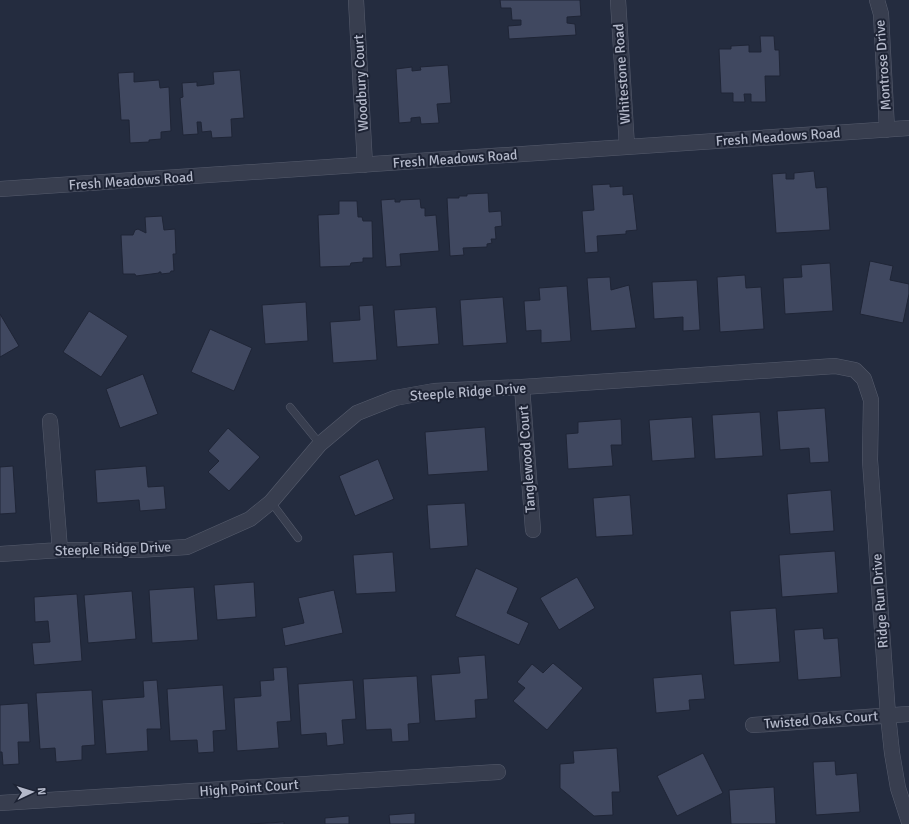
<svg xmlns="http://www.w3.org/2000/svg" width="909" height="824" font-family="Signika,sans-serif">
<rect width="100%" height="100%" fill="#242c3f"/>
<path fill="#404860" stroke="#1f2536" d="M500 0H580L581 16 567 17V23L575 24 576 35 509 39 508 26 521 25V20H512L511 8H501Z
M760 36H774L775 50H779L780 76H765L766 102H751V94H744L745 102H733V93H721L719 49H731V46L749 45V52H761Z
M448 65 451 103 437 104 439 123 421 124 420 117 411 118V122L399 123 396 69 412 67V71L421 70 420 67Z
M240 70 244 118 231 119 232 137 212 138 211 131 202 132 201 122H197L198 134 183 135 180 98 183 97 182 83 197 82V86L214 84 213 72Z
M134 72V82L159 80 160 88 169 87 171 131 161 132V139L149 140V142L130 143 129 120H121L118 73Z
M814 171 816 188 827 187 830 230 776 233 772 174 786 173V179H794V173Z
M610 184V187L623 186V195L633 194 637 230 626 231V234L597 236 598 252 585 253 582 211 594 210 592 185Z
M488 193 489 212 501 211 502 226 495 227 496 239H491L492 243 487 244V247L463 248 464 255 450 256 447 198H459V196H467V194Z
M395 199V202H400V200L420 199 421 208H425V216L436 215 439 251 400 254 401 266 386 267 381 200Z
M339 201H357L358 217H362L363 221H372L373 258H363V262L351 263 350 266 320 267 318 215 339 214Z
M162 216 164 230 175 229 176 254H173L174 271H171L170 273 161 274V272H159V273L136 276 135 274H123L121 235H133L135 230 138 229 146 233 145 217Z
M870 261 893 266 890 280 909 284V294L903 323 860 314Z
M830 263 833 311 785 314 783 278 802 277 801 265Z
M745 275 746 288 761 287 764 329 720 332 717 277Z
M610 277 611 290 629 285 636 328 591 331 587 278Z
M697 280 700 330 683 331V317L654 319 652 282Z
M567 286 571 341 541 343V330L526 331 524 301 540 300 539 288Z
M503 297 507 343 463 346 460 300Z
M306 302 308 341 265 344 262 305Z
M373 305 377 360 333 363 330 322 360 320 359 306Z
M436 307 439 344 397 347 394 310Z
M89 311 128 336 101 377 63 352Z
M0 314 19 346 0 357Z
M210 329 252 348 234 391 191 372Z
M143 374 158 414 120 428 106 389Z
M825 408 829 462 810 463 809 448 780 450 777 411Z
M760 412 763 456 715 459 712 415Z
M692 417 695 458 652 461 649 420Z
M621 419 622 445H611L613 466 568 469 566 434 578 433V422Z
M485 427 488 471 428 475 425 432Z
M228 428 260 457 229 491 208 472 219 461 208 451Z
M378 459 394 499 355 516 339 476Z
M13 466 16 513 0 514V467Z
M146 466 148 487 164 486 166 509 140 511 139 500 97 503 95 470Z
M831 490 834 531 790 534 787 494Z
M630 495 633 535 596 537 593 498Z
M465 503 468 546 430 549 427 505Z
M835 551 838 593 782 597 779 555Z
M393 552 396 592 356 594 353 555Z
M476 568 518 588 507 613 529 623 519 645 455 616Z
M577 577 595 608 559 630 540 598Z
M254 582 256 617 217 620 214 585Z
M194 587 198 640 152 643 149 590Z
M334 590 343 633 285 646 282 628 304 623 298 598Z
M132 591 136 639 88 643 84 595Z
M77 594 82 661 34 665 32 643 50 642 48 621 35 622 34 597Z
M776 608 780 662 734 665 730 611Z
M823 628 824 639 838 638 841 677 798 680 794 630Z
M485 655 488 699 475 700 476 718 435 721 431 675 460 673 458 657Z
M553 663 583 688 547 730 513 701 525 688 517 682 532 664 543 673Z
M287 667 291 721 277 722 279 748 237 751 234 698 261 696 260 681 274 680 273 668Z
M702 674 705 699 689 700 690 710 656 713 653 678Z
M417 676 420 723 408 724 409 741 392 742 391 729 366 730 363 679Z
M157 680 161 729H147L148 751 106 754 102 700 144 697 143 681Z
M353 680 356 719 342 720 344 744 327 746 326 733 301 735 298 684Z
M223 685 226 730 213 731 214 752 198 753 197 740 170 741 167 689Z
M92 690 95 745 82 746V760L56 762 55 748 40 749 36 693Z
M28 703 30 742H18L19 764 3 765 2 752H0V705Z
M617 748 620 792H612L613 815 594 816 560 788V764L574 763 573 751Z
M703 753 723 793 677 816 657 776Z
M835 761 836 775 857 773 860 812 816 815 813 762Z
M774 787 776 824H731L729 790Z
M415 813V824H390L389 815Z
M349 816V824H325V818Z
M284 822V824H250Z"/>
<g fill="none" stroke-linecap="round" stroke-linejoin="round">
<defs>
<path id="service" d="M290 407 320 444
M271 502 298 538"/>
<path id="minor" d="M356 0 365 165
M618 0 627 147
M877 0 881 14 887 130
M0 189 909 128
M522 387 533 530
M50 421 60 550
M0 554 60 550H137L187 547 250 519 271 502 320 444 357 413 395 398 434 391 522 387 835 366 855 370 864 379 871 400 870 460 888 715 892 753 898 788 909 822
M753 725 909 714
M0 803 498 772"/>
</defs>
<use href="#service" stroke="#565c6d" stroke-width="8"/>
<use href="#minor" stroke="#565c6d" stroke-width="16"/>
<use href="#service" stroke="#383e4f" stroke-width="7"/>
<use href="#minor" stroke="#383e4f" stroke-width="15"/>
</g>
<g text-anchor="middle" dominant-baseline="central" stroke-width="4" stroke-linejoin="round" paint-order="stroke">
<g font-size="14" fill="#b4b9ca" stroke="#1d2334">
<text transform="translate(883 65) rotate(-94)">Montrose Drive</text>
<text transform="translate(622 74) rotate(-94)">Whitestone Road</text>
<text transform="translate(361 83) rotate(-93)">Woodbury Court</text>
<text transform="translate(778 137) rotate(-4)">Fresh Meadows Road</text>
<text transform="translate(455 159) rotate(-4)">Fresh Meadows Road</text>
<text transform="translate(131 181) rotate(-4)">Fresh Meadows Road</text>
<text transform="translate(468 392) rotate(-4)">Steeple Ridge Drive</text>
<text transform="translate(527 459) rotate(-94)">Tanglewood Court</text>
<text transform="translate(113 549) rotate(-2)">Steeple Ridge Drive</text>
<text transform="translate(880 601) rotate(-94)">Ridge Run Drive</text>
<text transform="translate(821 720) rotate(-4)">Twisted Oaks Court</text>
<text transform="translate(249 788) rotate(-4)">High Point Court</text>
</g>
</g>
<g transform="translate(32 792) rotate(86)" stroke="#1d2334" stroke-width="3" paint-order="stroke">
<path d="M0-3L7 15L0 10L-7 15Z" fill="#b4b9ca"/>
<text y="-6" font-size="11" font-weight="bold" text-anchor="middle" fill="#b4b9ca">N</text>
</g>
</svg>
